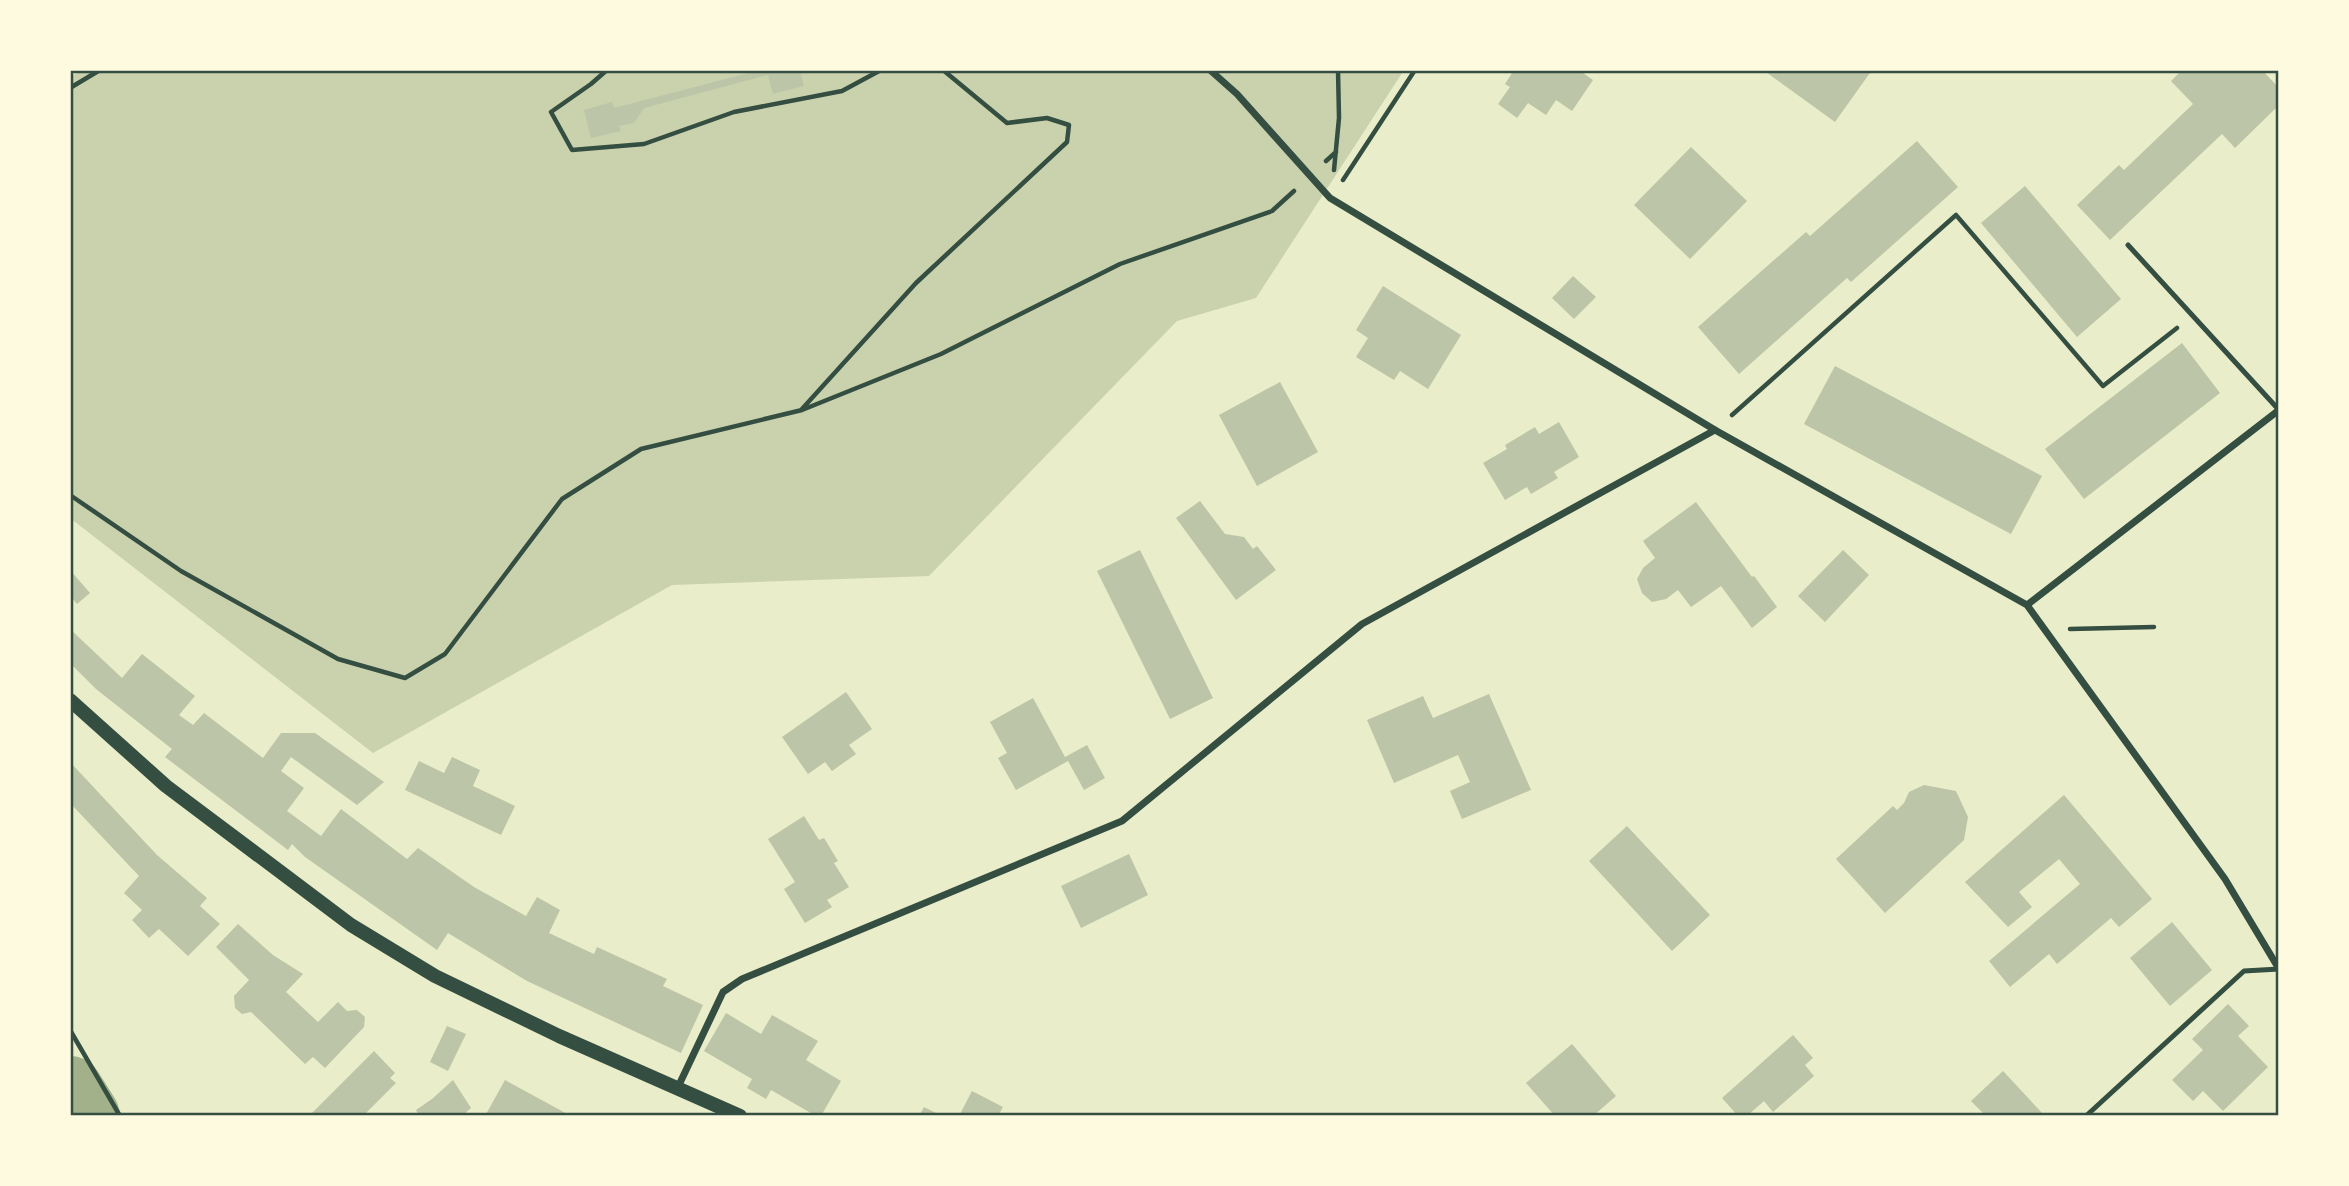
<svg xmlns="http://www.w3.org/2000/svg" width="2349" height="1186" font-family="Arial,sans-serif">
<rect width="100%" height="100%" fill="#e9edc9"/>
<path fill="#cad2ad" d="M82 70H1404L1256 298 1177 321 929 576 672 585 373 753 70 518V77Z"/>
<g fill="none" stroke-linecap="round" stroke-linejoin="round">
<path stroke="#a3b18a" stroke-width="66" d="M70 1089 87 1116"/>
</g>
<path fill="#bcc5a7" d="M760 70H800L804 86 773 94 768 75 644 108 634 123 619 126 621 131 591 138 584 110 612 102 614 108Z
M1514 70H1579L1593 80 1572 111 1556 100 1546 115 1528 103 1517 118 1498 104 1510 87 1505 84Z
M1767 70H1872L1835 122 1766 72Z
M2182 70H2262L2279 88V105L2235 148 2222 134 2110 240 2077 205 2119 165 2124 170 2193 104 2171 81Z
M1917 141 1958 187 1851 282 1847 278 1739 374 1698 327 1806 232 1810 236Z
M1691 147 1747 201 1690 259 1634 205Z
M2025 186 2121 299 2077 337 1981 223Z
M1573 276 1596 297 1574 319 1552 298Z
M1383 286 1461 335 1428 389 1400 371 1394 380 1356 357 1368 338 1356 330Z
M2182 343 2220 393 2084 499 2045 449Z
M1835 366 2042 476 2011 534 1804 424Z
M1280 382 1318 452 1257 486 1219 415Z
M1559 422 1579 457 1554 472 1558 478 1531 494 1527 487 1505 500 1483 463 1507 449 1505 445 1535 427 1539 434Z
M1200 501 1225 534 1244 537 1253 549 1257 546 1276 570 1236 600 1176 518Z
M1696 502 1752 577 1754 576 1777 607 1752 628 1721 586 1691 607 1678 590 1666 599 1652 602 1642 593 1637 579 1643 568 1655 558 1643 541Z
M1140 550 1213 698 1170 719 1097 571Z
M1843 550 1869 575 1825 622 1798 596Z
M70 570 90 593 77 604 73 599 70 602Z
M70 629 122 678 142 654 195 696 179 715 193 725 204 713 263 758 281 733H315L384 782 357 805 291 757 281 771 304 788 287 811 321 836 341 809 407 859 418 848 474 887 526 916 537 897 560 910 549 933 594 954 597 947 667 979 663 986 703 1005 681 1053 527 981 448 933 437 950 305 857 292 844 288 850 165 757 172 749 96 689 70 663Z
M846 692 872 729 849 745 856 754 832 771 825 762 808 774 782 737Z
M1489 694 1531 790 1462 819 1450 791 1470 782 1458 755 1394 783 1367 720 1423 696 1433 718Z
M1033 698 1065 757 1087 745 1105 778 1084 790 1068 761 1016 790 998 758 1007 753 990 722Z
M452 757 480 770 473 786 515 806 501 835 405 790 419 761 444 773Z
M70 762 157 855 207 898 200 906 220 924 188 956 159 929 149 938 132 920 142 910 124 893 139 876 71 804 70 805Z
M1924 785 1956 791 1968 817 1964 840 1885 913 1836 859 1893 806 1897 810 1904 803 1909 792Z
M2064 795 2152 899 2119 927 2111 918 2057 964 2049 954 2010 987 1989 961 2080 884 2059 859 2019 892 2032 907 2008 927 1965 882Z
M804 816 819 840 824 838 838 861 834 863 849 887 827 900 832 907 805 923 784 889 795 882 768 839Z
M1627 826 1710 915 1672 951 1589 861Z
M1129 854 1148 895 1081 928 1061 886Z
M2172 922 2212 970 2170 1006 2130 958Z
M238 924 273 955 303 974 286 992 318 1022 338 1002 347 1011 357 1010 365 1017 364 1027 325 1068 313 1057 305 1064 251 1012 242 1014 235 1008 234 996 249 980 216 947Z
M2228 1004 2249 1026 2238 1036 2268 1067 2223 1111 2203 1091 2193 1101 2172 1080 2203 1050 2192 1039Z
M726 1013 761 1034 772 1015 818 1041 806 1060 841 1081 821 1116H816L771 1090 766 1099 747 1088 752 1079 704 1051Z
M447 1026 466 1034 448 1071 430 1062Z
M1793 1035 1813 1058 1805 1065 1814 1076 1773 1112 1764 1101 1747 1116H1738L1722 1098Z
M1572 1044 1616 1096 1593 1116H1555L1526 1083Z
M374 1051 395 1073 390 1078 396 1083 363 1116H311L310 1115Z
M2003 1071 2043 1114 2041 1116H1986L1971 1101Z
M453 1080 471 1108 462 1116H419L416 1110 432 1099Z
M505 1080 571 1116H485Z
M972 1091 1003 1107 998 1116H959Z
M924 1107 942 1116H919Z"/>
<g fill="none" stroke-linecap="round" stroke-linejoin="round">
<path stroke="#344e41" stroke-width="4.5" d="M607 70 591 84 551 112 572 150 644 144 734 112 842 91 881 70
M70 88 100 70
M1326 161 1336 152
M1334 170 1339 118 1338 70
M1343 180 1415 70
M802 409 916 283 1067 142 1069 125 1047 118 1007 123 943 70
M1732 415 1956 215 2103 386 2177 328
M70 495 181 571 338 659 405 678 445 654 562 499 641 449 802 410 941 354 1120 264 1272 211 1294 191
M2070 629 2154 627
M70 1030 120 1116"/>
<path stroke="#344e41" stroke-width="5" d="M2128 245 2279 410
M2086 1116 2244 971 2279 969"/>
<path stroke="#344e41" stroke-width="7" d="M1210 70 1237 94 1330 198 1715 430 2027 605
M2279 410 2027 605 2225 879 2279 969
M678 1087 723 992 742 979 1122 821 1362 624 1715 430"/>
<path stroke="#344e41" stroke-width="14" d="M70 700 166 786 351 925 435 976 559 1036 740 1116"/>
</g>
<rect width="2349" height="1186" fill="none" stroke="#fefae0" stroke-width="144"/>
<rect x="72" y="72" width="2205" height="1042" fill="none" stroke="#344e41" stroke-width="2.5"/>
</svg>
